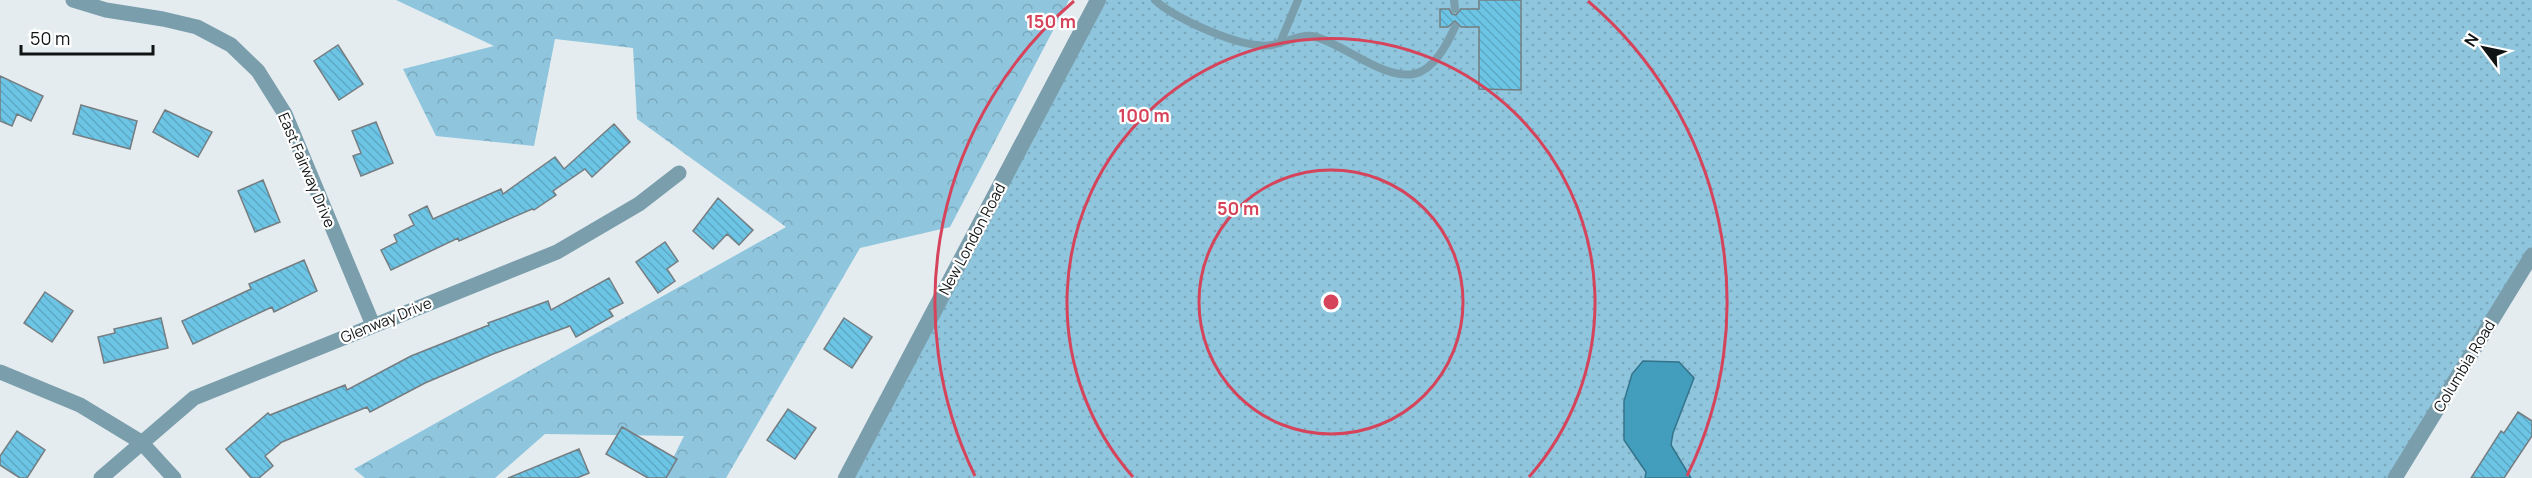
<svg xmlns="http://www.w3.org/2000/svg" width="2532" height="478" font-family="Manrope,sans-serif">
<defs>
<pattern id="grass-dots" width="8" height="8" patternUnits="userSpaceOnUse" patternTransform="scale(1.5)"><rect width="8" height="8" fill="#8fc6dd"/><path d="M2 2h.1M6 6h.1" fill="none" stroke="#7aa9bd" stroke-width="1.8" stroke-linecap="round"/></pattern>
<pattern id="forest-crowns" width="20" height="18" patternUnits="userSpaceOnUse" patternTransform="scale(1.5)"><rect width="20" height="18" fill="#8fc6dd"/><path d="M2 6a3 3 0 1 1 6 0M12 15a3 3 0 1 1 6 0" fill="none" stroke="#7aa9bd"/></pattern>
<pattern id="building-back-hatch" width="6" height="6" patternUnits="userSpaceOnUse" patternTransform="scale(1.5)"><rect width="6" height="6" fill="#6dc5e6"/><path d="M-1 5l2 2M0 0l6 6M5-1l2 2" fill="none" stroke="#5da8c4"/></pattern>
</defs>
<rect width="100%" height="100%" fill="#e4ecf0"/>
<path fill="url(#grass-dots)" d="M1098 0H2532V255L2395 478H846Z"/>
<path fill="url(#forest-crowns)" d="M396 0H1069L950 227 860 248 726 478H663L684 436 545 434 495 478H365L354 469 786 227 637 119 633 48 555 39 534 146 436 136 403 69 494 46Z"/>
<path fill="#439dbd" stroke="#34748b" stroke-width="1.5" d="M1643 361 1679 362 1694 378 1673 433 1671 445 1691 478H1645L1646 472 1624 440V401L1632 374Z"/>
<path fill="url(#building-back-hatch)" stroke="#757d80" stroke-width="1.5" d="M1479 0H1521V90L1479 89V27H1461L1455 21 1448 27H1440V9H1449L1452 14 1456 15 1461 9H1479Z
M338 45 363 84 339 100 314 61Z
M0 76 43 96 31 121 17 114 12 126 0 121Z
M81 105 137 121 130 149 73 134Z
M165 110 212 132 198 157 153 132Z
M376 122 393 163 361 176 353 156 361 153 352 131Z
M614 124 630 142 592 177 585 169 553 191 556 195 534 210 532 209 459 241 458 238 391 270 381 250 397 242 394 235 414 225 409 215 427 206 433 219 501 189 503 194 555 157 564 169Z
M263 180 280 222 255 232 238 191Z
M718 198 753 230 739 245 727 234 713 249 693 231Z
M665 242 678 261 667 269 675 281 658 293 636 262Z
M304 260 317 291 274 312 272 307 193 344 182 321 251 289 249 284Z
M609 278 623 303 609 310 613 316 576 337 570 326 493 354 425 383 370 412 367 407 282 442 265 456 273 466 259 478H251L226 449 268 413 270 415 345 385 347 390 411 356 489 325 488 323 548 301 551 310Z
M45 292 73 311 52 342 24 323Z
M161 318 168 348 104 363 98 337 115 333 114 329Z
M844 318 872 337 852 368 824 349Z
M788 409 816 428 795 459 767 440Z
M2518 412 2532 421V436L2504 478H2471L2501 431 2504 433Z
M622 427 677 459 666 478H648L606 454Z
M17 431 45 450 27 478H20L0 465V456Z
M579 449 589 473 577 478H508Z"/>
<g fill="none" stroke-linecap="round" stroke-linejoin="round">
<path stroke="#7b9eac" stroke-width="8" d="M1155 0C1174 19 1245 50 1272 45 1284 43 1301 34 1312 36 1342 42 1382 80 1414 74 1434 70 1447 44 1455 27
M1454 0 1455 9
M1280 43 1298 0"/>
<path stroke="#7b9eac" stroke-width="15" d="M73 0 106 10 163 19 197 27 231 45 258 71 285 114 373 325
M0 372 80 405 141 442 174 478
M101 478 194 398 557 252 639 204 679 173
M2395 478 2532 255"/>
<path stroke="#7b9eac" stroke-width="16" d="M846 478 1098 0"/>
</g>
<g fill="none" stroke="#d5445b" stroke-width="3">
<circle cx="1331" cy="302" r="132"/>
<path d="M1133 477A264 264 0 1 1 1529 477"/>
<path d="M975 476A396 396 0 0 1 1074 1M1588 1A396 396 0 0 1 1687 476"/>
</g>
<g text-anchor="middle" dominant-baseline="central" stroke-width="4.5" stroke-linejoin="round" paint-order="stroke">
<g font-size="15" fill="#111415" stroke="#fff">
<text transform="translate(307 170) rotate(67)">East Fairway Drive</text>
<text transform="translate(972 239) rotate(-62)">New London Road</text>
<text transform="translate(386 320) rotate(-22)">Glenway Drive</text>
<text transform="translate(2464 366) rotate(-59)">Columbia Road</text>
</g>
</g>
<circle cx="1331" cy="302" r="9" fill="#d5445b" stroke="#fff" stroke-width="3"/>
<g font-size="18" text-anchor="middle" font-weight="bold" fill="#d5445b" stroke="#fff" stroke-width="4.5" stroke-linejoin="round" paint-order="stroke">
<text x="1051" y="28">150 m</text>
<text x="1144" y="122">100 m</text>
<text x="1238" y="215">50 m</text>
</g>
<g transform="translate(2484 48) rotate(302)" stroke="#ffffff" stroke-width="4.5" paint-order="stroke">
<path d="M0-4.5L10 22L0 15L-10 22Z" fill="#111415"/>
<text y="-9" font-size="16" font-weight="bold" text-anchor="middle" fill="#111415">N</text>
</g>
<path d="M21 45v9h132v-9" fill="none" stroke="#111415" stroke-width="3"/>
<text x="30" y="45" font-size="18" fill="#111415" stroke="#ffffff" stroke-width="4.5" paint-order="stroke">50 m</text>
</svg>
